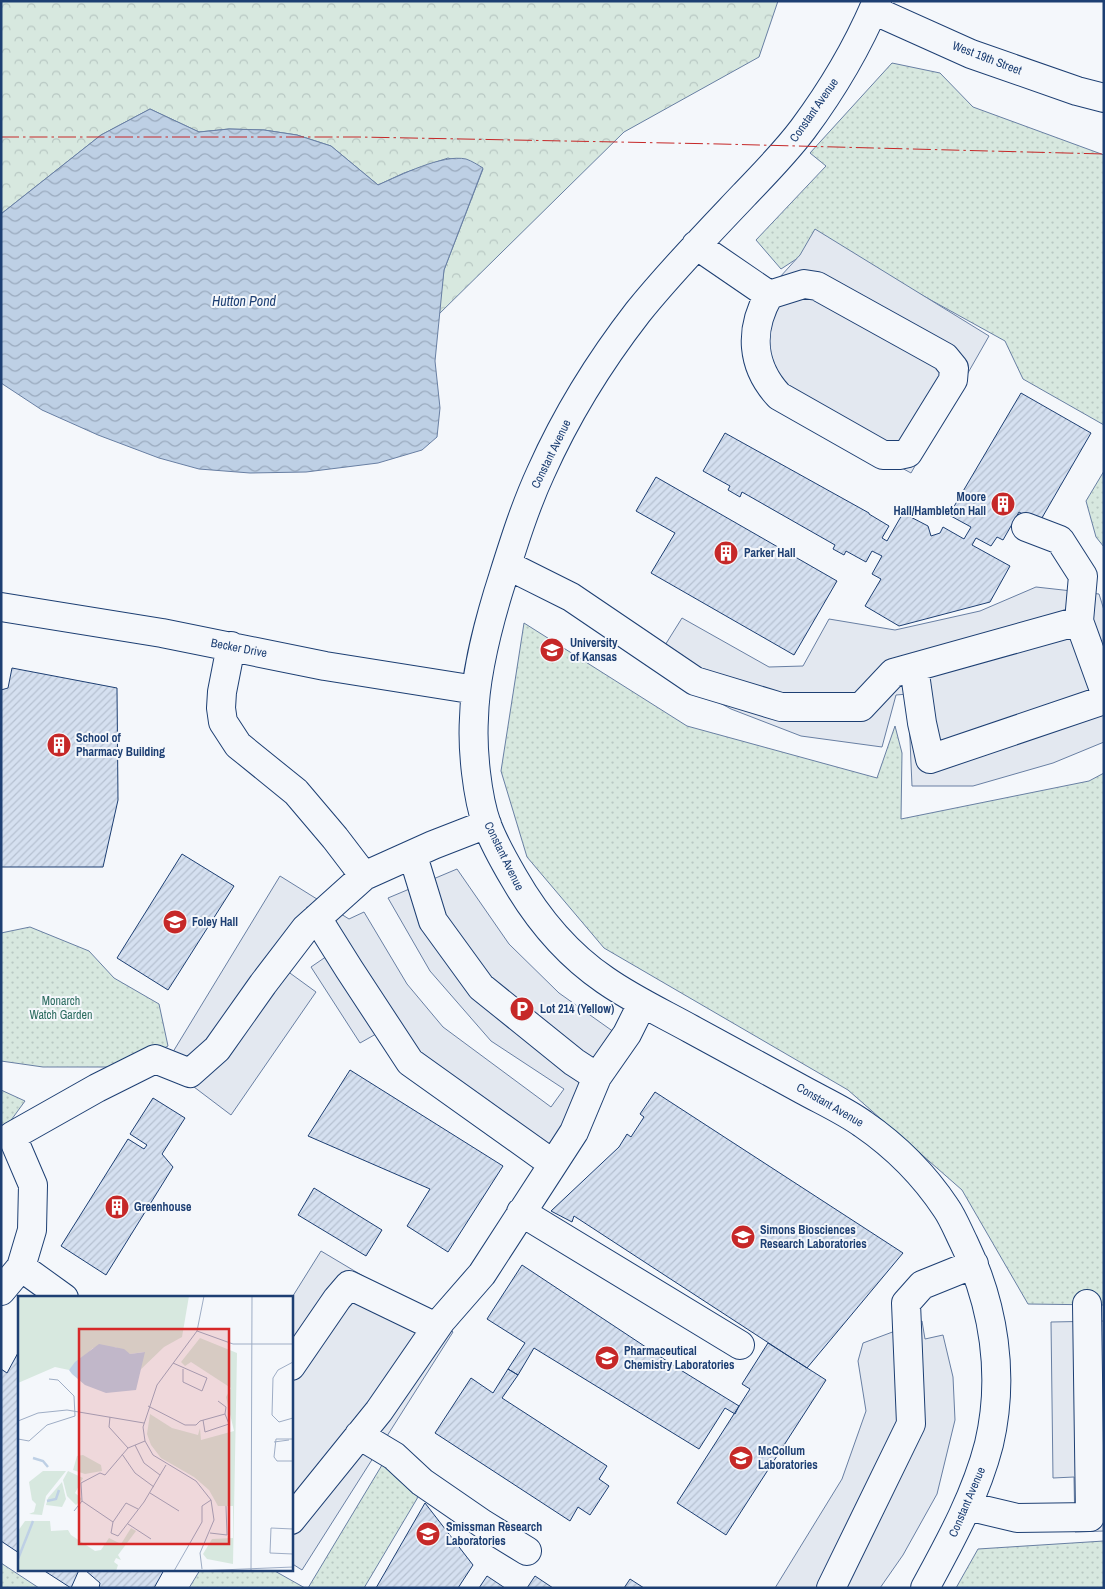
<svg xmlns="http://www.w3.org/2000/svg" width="1105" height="1589" font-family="'Archivo Narrow',sans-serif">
<defs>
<pattern id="green-dots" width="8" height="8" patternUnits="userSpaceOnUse" patternTransform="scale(1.25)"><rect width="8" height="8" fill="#d7e8df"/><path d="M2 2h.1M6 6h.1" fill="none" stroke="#b8c8c3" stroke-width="1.8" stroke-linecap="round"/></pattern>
<pattern id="forest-crowns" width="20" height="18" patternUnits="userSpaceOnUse" patternTransform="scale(1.25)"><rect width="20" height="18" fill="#d7e8df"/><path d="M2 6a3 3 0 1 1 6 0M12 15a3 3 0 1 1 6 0" fill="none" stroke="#b8c8c3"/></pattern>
<pattern id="water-waves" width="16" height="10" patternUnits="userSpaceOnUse" patternTransform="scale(1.25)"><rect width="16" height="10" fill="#bed0e5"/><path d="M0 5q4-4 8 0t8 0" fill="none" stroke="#9aaabe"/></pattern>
<pattern id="building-hatch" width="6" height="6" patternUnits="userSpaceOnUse" patternTransform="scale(1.25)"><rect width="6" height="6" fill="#d5e0f0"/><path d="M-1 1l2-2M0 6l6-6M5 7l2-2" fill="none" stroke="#b6c1d1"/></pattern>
</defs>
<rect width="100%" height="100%" fill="#f4f7fb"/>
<path fill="url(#green-dots)" stroke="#687fa3" d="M892 63 940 73 973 107 1104 155V425L1023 379 1005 341 824 241 781 269 756 240 826 166 810 153Z
M1104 471V547L1096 537 1086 501Z
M524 623 687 726 877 778 895 726 902 753 901 819 1089 781 1104 773V1305L1028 1304 962 1190 848 1090 604 948 527 857 501 771Z
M30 927 89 951 114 978 159 1004 168 1046 130 1067H43L1 1061V933Z
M1 1090 25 1101 1 1134Z
M382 1465 421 1492 364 1588H308Z
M1104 1541V1588H956L978 1549Z
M1 1563 39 1588H1Z
M200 1570H273L305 1588H189Z"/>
<path fill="url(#forest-crowns)" stroke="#687fa3" d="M1 1H778L759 57 624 132 438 315 444 270 483 169 448 158 404 173 378 185 331 146 297 135 264 130 229 129 199 132 150 109 101 135 1 214Z"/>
<path fill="#e3e8f0" stroke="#687fa3" d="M815 229 989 336 911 473 770 396 749 311 800 255Z
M1036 587 1099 594 1104 610V742L1053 763 973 786H912L908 694 896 695 882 747 801 736 731 709 652 666 682 618 769 667 803 666 829 619 895 630 980 611Z
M457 869 509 944 559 993 628 1042 547 1172 481 1130 423 1082 376 1034 360 1043 311 967 330 954 313 939 283 968 316 992 231 1115 165 1065 280 876 349 919 364 912 407 984 443 1027 551 1107 564 1089 491 1041 430 971 388 898Z
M321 1251 420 1310 441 1321 453 1332 302 1570 291 1563V1299Z
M922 1321 925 1339 943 1335 953 1377 955 1420 937 1494 903 1555 880 1588H775L842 1479 866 1411 858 1361 863 1343Z
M1104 1321V1531L1075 1532 1074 1477 1053 1478 1051 1322Z"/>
<path fill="url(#water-waves)" stroke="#687fa3" d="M150 109 199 132 229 129 264 130 297 135 331 146 378 185C401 175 442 154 466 159 472 161 478 165 483 168L444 270 435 361 440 408 437 437 422 450 378 463 306 472 250 473 199 469 159 458 98 435 42 410 1 383V214L101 135Z"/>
<path fill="url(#building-hatch)" stroke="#1d3f73" d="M1021 393 1091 433 1039 523 1019 512 1003 540 997 537 991 546 976 538 972 545 1010 566 990 602 899 626 865 606 881 579 872 574 882 556 872 551 866 562 846 551 844 555 833 549 835 545 742 492 740 497 728 490 730 486 703 471 725 433 869 513V514L889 526 882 538 887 541 903 513 928 526 931 536 940 533 943 527 964 539 971 527 949 515Z
M656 477 837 581 794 655 651 573 675 533 636 511Z
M12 668 117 688 118 800 103 867H1V690L8 688Z
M182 854 234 886 168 990 117 958Z
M350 1070 503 1166 448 1252 407 1226 430 1189 308 1136Z
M655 1092 903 1253 807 1368 574 1216 572 1222 551 1211 619 1147 627 1134 631 1137 644 1117 640 1114Z
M153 1098 185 1118 162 1154 173 1167 106 1275 61 1246 128 1139 144 1149 147 1145 130 1134Z
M314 1188 382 1230 366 1256 298 1215Z
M522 1265 679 1369 739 1406 735 1414 725 1408 699 1449 534 1348 518 1375 508 1369 525 1343 487 1319Z
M768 1343 826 1380 726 1535 677 1503 750 1389 742 1384Z
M19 1351V1553L1 1541V1369L7 1373Z
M508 1369 518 1375 502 1398 607 1466 599 1479 609 1486 590 1515 578 1507 570 1521 435 1433 471 1378 493 1393Z
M425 1503 473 1565 458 1588H376Z
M43 1570H79L71 1588Z
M85 1570H164L154 1588H99L100 1583Z
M487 1576 505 1588H479Z
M535 1576 553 1588H527Z
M630 1579 644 1588H624Z"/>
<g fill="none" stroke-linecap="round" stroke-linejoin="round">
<defs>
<path id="minor" d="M877 1C858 46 832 90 803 129 785 153 764 174 744 195 708 233 671 271 638 312 600 361 566 416 541 472 523 511 511 552 498 593 486 633 475 676 474 718 472 749 477 797 487 825 494 843 504 861 514 878 537 918 567 954 605 980 632 999 662 1013 691 1029 728 1049 766 1070 803 1090 823 1101 845 1111 863 1124 895 1146 924 1175 946 1208 953 1218 958 1231 964 1243 994 1305 1005 1376 989 1444 976 1495 950 1542 925 1588
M873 10 971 54 1077 91 1104 98
M696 245 769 295 804 284 817 286 945 357 954 368 953 380 908 453 899 455H883L779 396C751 366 749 330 769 295
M1026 527 1060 540 1083 576 1079 621
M507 565 571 597 695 681 781 707H861L893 673 1079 621 1104 690
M1 607 162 633 325 666 476 690
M231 646 222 692 221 708 223 722 238 745 296 792 335 838 364 876
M914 667 922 723 930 759 1104 700
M413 856 433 921 481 987 574 1062 597 1077
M317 918 349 969 410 1062 553 1164
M521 1212 740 1345
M21 1267 32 1230 33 1185 12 1136 97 1088 155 1059 190 1073 217 1049 263 984 305 929 364 876 433 845 487 824
M1 1291 21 1267 64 1298
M291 1366 337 1299 349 1285 436 1327
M359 1435 394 1456 422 1482 483 1524 527 1551
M967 1506 1017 1518 1090 1517 1087 1304
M291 1520 379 1411 441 1321 482 1274 574 1132 597 1077 627 1034 642 1004
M831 1588 911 1424 906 1303 922 1285 974 1264"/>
</defs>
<use href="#minor" stroke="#1d3f73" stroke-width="30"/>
<use href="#minor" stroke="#f4f7fb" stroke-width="28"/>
<path stroke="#c62828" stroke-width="1" stroke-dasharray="18 4 2.5 4" stroke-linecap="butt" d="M1 137H359L720 144 1104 154"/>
</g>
<defs>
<symbol id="building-disc" viewBox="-11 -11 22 22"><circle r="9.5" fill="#c62828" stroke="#f4f7fb"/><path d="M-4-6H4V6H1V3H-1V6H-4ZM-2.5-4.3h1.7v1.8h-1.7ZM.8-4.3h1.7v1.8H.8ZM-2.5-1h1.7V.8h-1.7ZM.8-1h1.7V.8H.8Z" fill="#fff"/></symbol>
<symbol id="university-disc" viewBox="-11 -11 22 22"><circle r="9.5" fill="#c62828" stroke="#f4f7fb"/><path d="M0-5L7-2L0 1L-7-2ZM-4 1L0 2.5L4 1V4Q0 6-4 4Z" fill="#fff"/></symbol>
<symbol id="parking-disc" viewBox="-11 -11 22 22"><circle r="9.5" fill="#c62828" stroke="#f4f7fb"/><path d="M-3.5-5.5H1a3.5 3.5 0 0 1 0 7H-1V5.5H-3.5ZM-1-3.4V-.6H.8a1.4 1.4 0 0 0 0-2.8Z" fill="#fff"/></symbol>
</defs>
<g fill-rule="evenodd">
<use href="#building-disc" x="989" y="490" width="28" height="28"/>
<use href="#building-disc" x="712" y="539" width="28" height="28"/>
<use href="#university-disc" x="538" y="636" width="28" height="28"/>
<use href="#building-disc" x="45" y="731" width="28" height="28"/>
<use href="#university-disc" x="161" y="908" width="28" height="28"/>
<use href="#parking-disc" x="508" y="995" width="28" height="28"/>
<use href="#building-disc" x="103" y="1193" width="28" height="28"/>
<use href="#university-disc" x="729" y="1223" width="28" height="28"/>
<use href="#university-disc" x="593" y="1344" width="28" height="28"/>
<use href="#university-disc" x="727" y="1444" width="28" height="28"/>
<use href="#university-disc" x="414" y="1520" width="28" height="28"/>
</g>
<g text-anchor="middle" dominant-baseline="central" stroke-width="4" stroke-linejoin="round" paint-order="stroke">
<g font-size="12" fill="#1d3f73" stroke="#f4f7fb">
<text transform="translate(987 58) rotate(21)">West 19th Street</text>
<text transform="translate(814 110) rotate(-55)">Constant Avenue</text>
<text transform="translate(551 454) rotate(-64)">Constant Avenue</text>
<text transform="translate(239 648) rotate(11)">Becker Drive</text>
<text transform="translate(504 856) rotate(64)">Constant Avenue</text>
<text transform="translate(830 1105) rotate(30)">Constant Avenue</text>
<text transform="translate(967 1502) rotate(-67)">Constant Avenue</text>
</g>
<g font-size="12" font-weight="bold" fill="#1d3f73" stroke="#f4f7fb" text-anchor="start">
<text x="986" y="497" text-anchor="end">Moore<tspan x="986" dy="14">Hall/Hambleton Hall</tspan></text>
<text x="744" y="553">Parker Hall</text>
<text x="570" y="643">University<tspan x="570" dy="14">of Kansas</tspan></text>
<text x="76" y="738">School of<tspan x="76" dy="14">Pharmacy Building</tspan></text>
<text x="192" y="922">Foley Hall</text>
<text x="540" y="1009">Lot 214 (Yellow)</text>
<text x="134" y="1207">Greenhouse</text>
<text x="760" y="1230">Simons Biosciences<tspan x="760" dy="14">Research Laboratories</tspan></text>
<text x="624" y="1351">Pharmaceutical<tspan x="624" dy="14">Chemistry Laboratories</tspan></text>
<text x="758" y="1451">McCollum<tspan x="758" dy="14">Laboratories</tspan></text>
<text x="446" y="1527">Smissman Research<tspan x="446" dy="14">Laboratories</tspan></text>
</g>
<g font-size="12" fill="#2c6c60" stroke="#f4f7fb">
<text x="61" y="1001">Monarch<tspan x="61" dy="14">Watch Garden</tspan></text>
</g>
<g font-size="14" font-style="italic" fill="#1d3f73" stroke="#f4f7fb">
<text x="244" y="301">Hutton Pond</text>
</g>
</g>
<g transform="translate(18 1296)">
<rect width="275" height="275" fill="#f4f7fb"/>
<path d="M182 42 219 57 215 268 189 263 185 258 194 243 215 242V210H200L191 194 176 181 143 162 133 149 129 138 132 118 154 132 180 139 182 132 183 144 216 135 208 101 213 92 173 66 167 70 163 66ZM65 159 83 169 84 175 67 178 55 174 59 160ZM25 175H48L28 200 24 219 11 218 16 216 18 208 14 204 11 186ZM50 175 65 182 57 197 64 203 58 209 49 200 45 184ZM44 186 48 203 44 211 28 209 30 202ZM7 225H32L33 235 50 234 53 239 77 255 83 254 91 242 103 248 113 232 118 235 100 259 103 264 98 262 96 266 100 269 98 275H0V235Z" fill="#d7e8df"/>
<path d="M0 0H171L164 41 146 51 120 76 126 56 112 58 97 51 75 52 51 74 37 71 0 87Z" fill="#d7e8df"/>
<path d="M81 48 106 53 112 58 127 56 118 94 88 97 67 89 54 78 51 74 57 66Z" fill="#bed0e5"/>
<path fill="none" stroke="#bed0e5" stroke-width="2.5" d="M15 162 25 165 30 171M29 205 38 203 41 194M0 263 15 225"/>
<path fill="none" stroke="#9eadc5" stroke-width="1" d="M179 35 215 48H234M234 48H275M275 66 260 74 255 82 254 119 261 126 275 122M155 67 189 82 184 95 165 86V73M200 105 208 111 207 118M130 110 167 129H178L182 125 207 118 211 128 187 136 185 124M92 121 91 131 110 152M0 125 20 117 49 114 126 127M0 143 11 145 29 129 57 120 56 100 40 84 31 83M275 143H258L256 161 259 165H275M256 146 271 144M117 149 126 167 142 179M104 158 117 177 136 191M132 197 161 215M64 205 63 187 82 177 87 179 110 152 127 145M120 213 108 207 95 226 93 237 100 240 126 206 148 169M56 215 64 205 95 226M110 228 133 243M275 233 253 232 252 257 275 258M192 237 209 239 208 210M184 273 182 257 196 224 193 204 178 185 135 159 127 145 125 131 139 89 179 35 186 0M156 275 184 226V210L193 204M178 275 275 271M233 275 234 0"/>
<path fill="#d62828" fill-opacity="0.15" stroke="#d62828" stroke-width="2.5" d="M61 33H211V248H61Z"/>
<rect width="275" height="275" fill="none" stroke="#1d3f73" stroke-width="2.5"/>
</g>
<rect width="1105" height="1589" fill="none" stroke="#1d3f73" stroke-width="5"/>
</svg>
